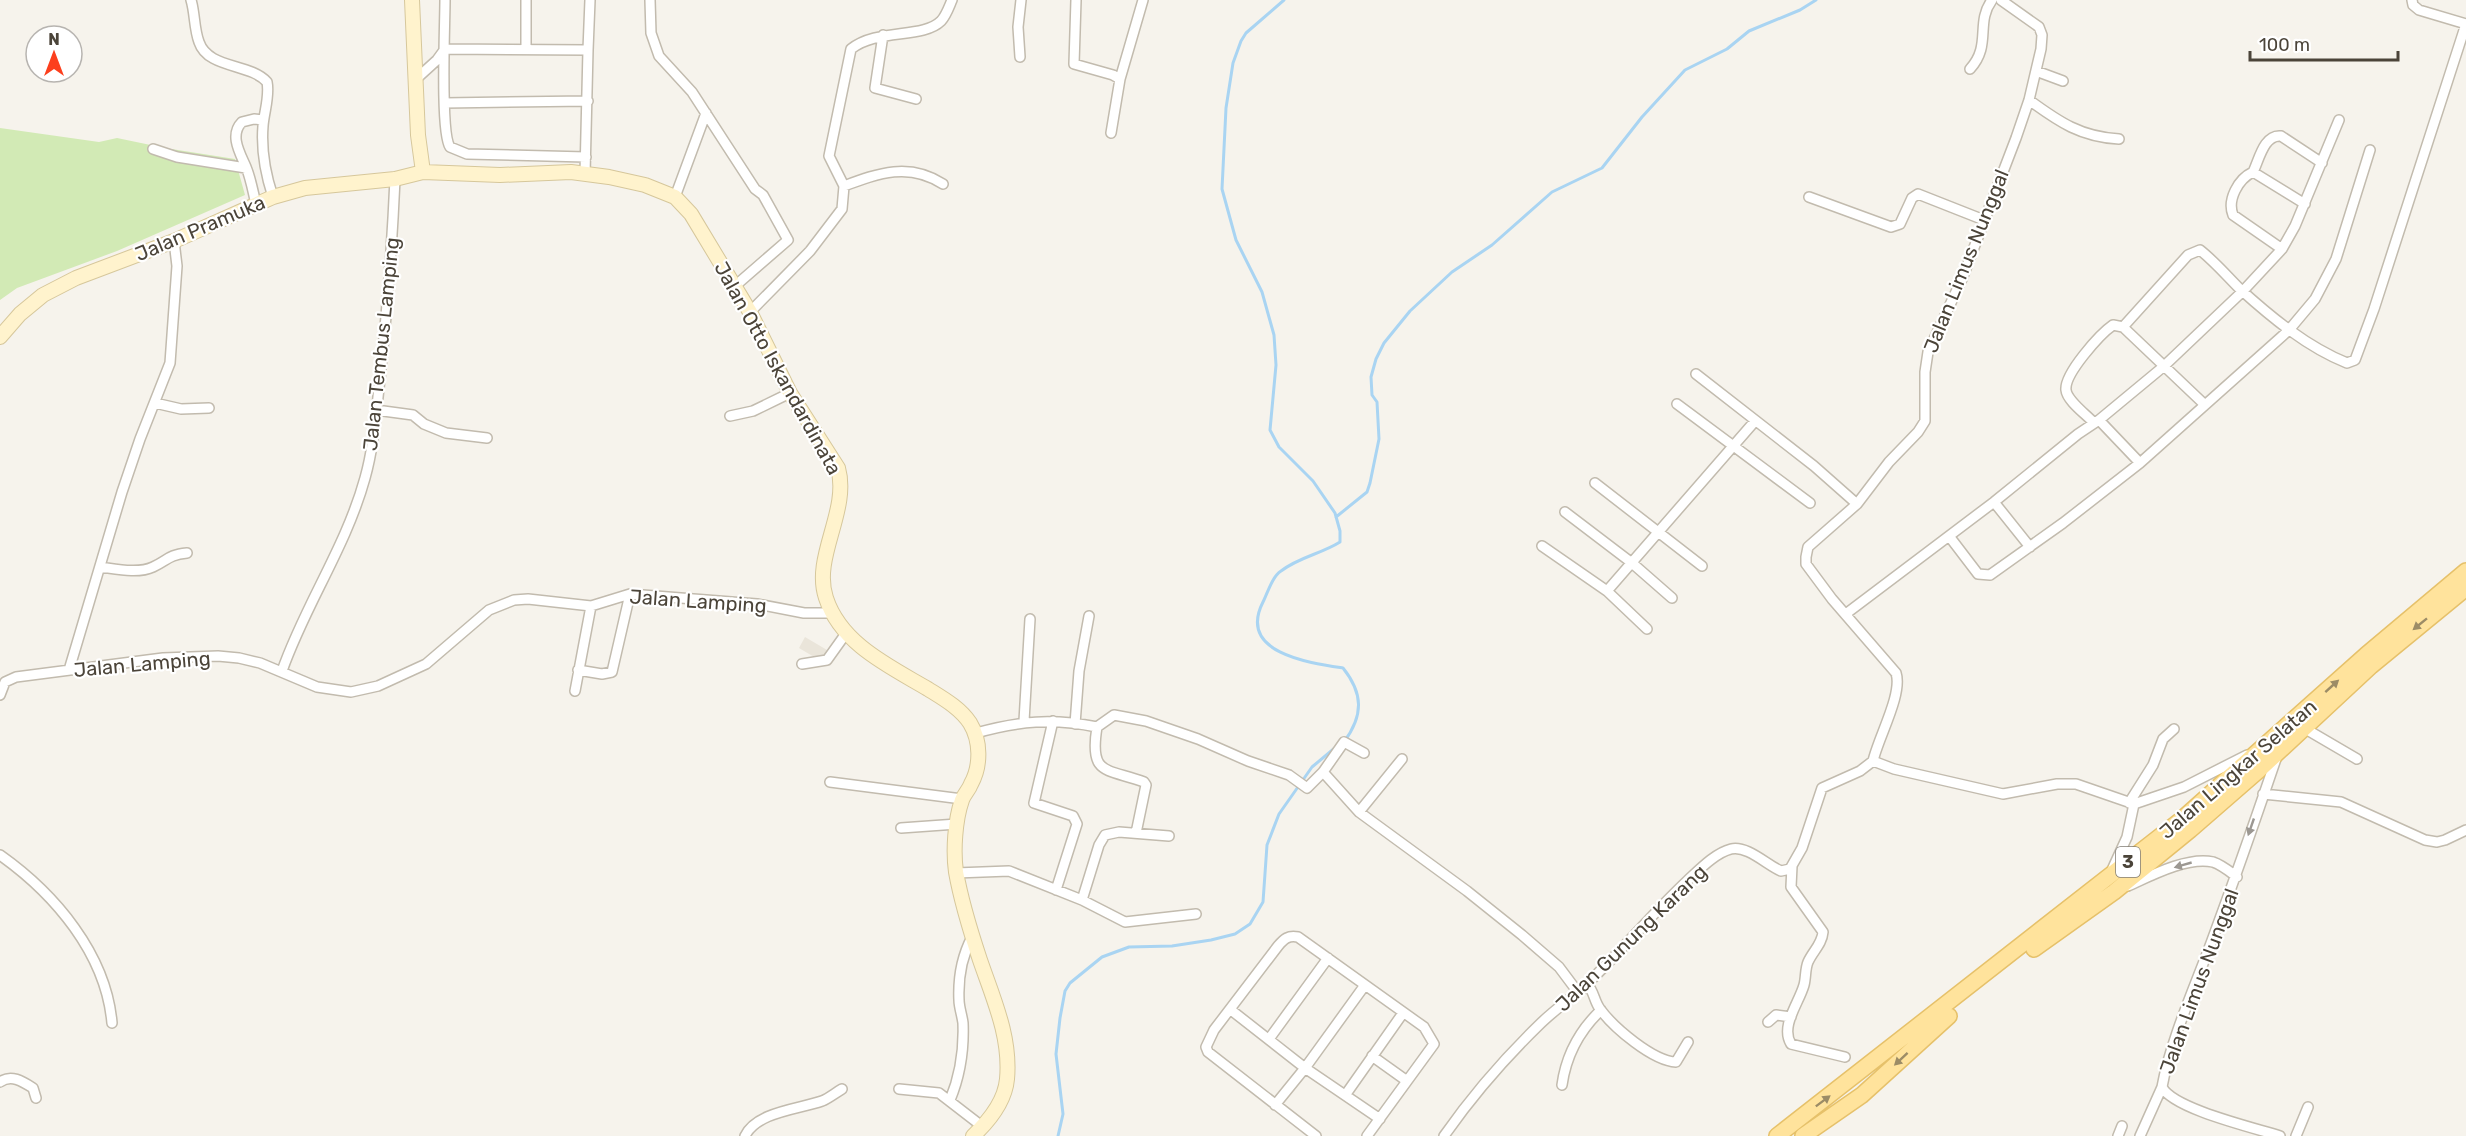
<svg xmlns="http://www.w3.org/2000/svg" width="2466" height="1136" font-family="Rubik,sans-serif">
<rect width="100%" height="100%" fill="#f6f3ec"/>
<path fill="#eae5da" d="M805 637 827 650 821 661 799 648Z"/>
<path fill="#d2eab5" d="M0 128 99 142 117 138 165 148 235 159 245 195 117 251 17 288 0 300Z"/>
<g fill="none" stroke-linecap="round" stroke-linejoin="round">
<path stroke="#a9d4f2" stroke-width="3" d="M1284 0 1246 33 1241 41 1233 63 1226 108 1222 189 1236 240 1262 292 1274 335 1276 365 1270 430 1279 447 1313 481 1335 513 1340 531V542C1321 554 1299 557 1281 571 1272 577 1268 592 1263 602 1237 653 1309 663 1343 668 1363 693 1364 715 1344 742
M1336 517 1367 492 1370 483 1379 439 1377 402 1372 395 1371 377 1376 359 1384 343 1410 311 1452 272 1492 245 1552 192 1602 168 1642 117 1685 70 1727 49 1749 31 1800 10 1816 0
M1058 1136 1063 1114 1056 1054 1060 1018 1065 991 1070 983 1102 957 1129 947 1172 946 1211 940 1235 934 1250 924 1263 902 1267 845 1279 814 1312 767 1336 747"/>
<defs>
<path id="street" d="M191 0C195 13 194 29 199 42 208 69 250 63 267 82 270 96 264 112 263 126 261 151 265 173 273 197
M445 0C445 25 440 132 450 147L467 154 586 157
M650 0 651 33 659 56 692 92 755 189 763 195 788 240 735 286
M1076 0 1074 64 1113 75 1120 79
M2001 0 2039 27 2042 35 2041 49 2029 100 2016 138 1962 279 1928 352 1925 372V421L1918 432 1889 462 1857 504 1808 547 1806 557V564L1832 599 1896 673C1903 694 1878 738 1873 761L1894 769 2003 794 2057 784H2076L2134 804
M2412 0 2413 5 2419 10 2466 24
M883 35 875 88 916 99
M445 49 588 50 590 0
M526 49V0
M1020 57 1018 27 1021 0
M1970 69C1992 45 1975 23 1992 0
M2036 71 2063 81
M415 80 437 60 445 49
M2029 100C2059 122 2081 137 2119 139
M445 103 588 101
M1111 133 1120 79 1143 0
M153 149 177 157 246 168
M2253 172C2259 160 2264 134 2281 136L2322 163
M585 174 588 50
M844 186C879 173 909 162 943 184
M675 197 706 113
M1809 197 1891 227 1900 224 1912 198 1918 194 1984 220
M256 204C253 192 251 179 246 167 240 153 229 135 242 122L254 119 263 120
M2282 249 2233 215C2227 200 2238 179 2253 172L2305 204
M750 312 810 251 842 209 844 186 829 156 851 49C877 28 923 39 941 21 946 16 949 7 952 0
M2123 327 2188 255 2200 250C2214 261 2227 276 2240 289 2271 317 2307 347 2347 363L2355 360 2374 309 2466 24
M1696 374 1814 466 1857 504
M155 403 181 409 209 408
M1677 404 1810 503
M376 410 413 415 424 424 446 433 487 438
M730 416 753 411 790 393
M2099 420 2140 463
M2094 423C2087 415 2067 401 2066 390 2064 374 2100 334 2113 325L2123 327 2204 404
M1595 483 1702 566
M1994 502 2030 547
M1565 512 1632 563 1672 598
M1949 536 1978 574 1990 575 2063 523 2140 463 2289 330 2315 299 2336 259 2370 150
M1542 546 1607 591 1755 421
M100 567C116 569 138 574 153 567 168 560 168 555 187 553
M1607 591 1647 629
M1847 613 1994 502 2078 434 2099 420 2163 367 2243 291 2282 249 2295 226 2339 120
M802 664 827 660 847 632
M69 670 122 492 140 439 170 363 177 266 174 241
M578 670 602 674 612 672 630 594
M282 671C305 605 346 547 365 478 374 446 376 413 380 379 387 313 392 246 395 179
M575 691 591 606
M0 695 5 682 16 677 163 658 218 656 239 658 260 663 317 687 351 692 378 686 426 664 489 610 514 600 528 599 591 606 630 594 757 604 804 613H832
M1024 721 1030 619
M1053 721 1034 803 1073 816 1077 824 1056 890
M1075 724 1079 671 1089 616
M2304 728 2357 759
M976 733C1019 721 1052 718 1097 727
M2277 756C2256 818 2234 881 2211 943 2195 986 2170 1042 2162 1087 2173 1109 2255 1128 2280 1136
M1323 772 1359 812 1467 891 1522 935 1559 967 1577 991
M830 782 962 799
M2263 794 2341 802 2425 840 2437 842 2445 840 2466 830
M2129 803 2153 765 2163 739 2174 729
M2134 804 2184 787 2247 755
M1359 812 1402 759
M901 828 957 824
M1136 833 1146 785 1144 782C1106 768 1089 776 1097 727L1114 715 1146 721 1198 739 1248 761 1289 775 1307 788 1323 772 1344 742 1364 753
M0 855C55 894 106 954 112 1023
M1792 866 1791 887 1823 932C1822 944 1813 951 1808 962 1805 969 1806 978 1804 985 1799 1003 1780 1026 1791 1044L1845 1057
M2111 872 2127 837 2134 804
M956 873 1009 871 1082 900 1125 922 1196 914
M2128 886C2150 876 2188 856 2213 862 2222 865 2229 871 2237 877
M1082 900 1099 845 1105 835 1119 832 1169 836
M1587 984C1594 991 1594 1001 1600 1009 1614 1028 1653 1061 1676 1062L1688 1042
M1231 1010 1305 1068 1380 1119
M1768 1022 1776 1015 1791 1017
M1269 1039 1328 958
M1372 1056 1407 1081
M0 1082C11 1074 22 1081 33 1088L36 1098
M1562 1085C1566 1056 1580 1030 1601 1010
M899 1089 939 1093 983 1127
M1346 1094 1403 1013
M950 1100C960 1076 964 1048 963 1023 962 1015 959 1007 959 1000 958 978 962 956 972 937
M1275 1105 1305 1068 1365 985
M745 1136C756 1112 799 1109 822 1101 829 1098 835 1093 842 1089
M1316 1136 1208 1052 1206 1047 1214 1030 1278 946C1284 939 1288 935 1298 937L1424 1027 1434 1044 1367 1136
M1444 1136C1472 1096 1504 1059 1539 1025 1554 1010 1572 998 1588 983 1622 950 1652 914 1687 881 1699 870 1715 853 1731 849 1747 845 1767 865 1781 871L1790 869 1802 848 1822 788 1860 771 1873 761
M2118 1136 2122 1126
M2140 1136 2162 1087
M2296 1136 2308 1107"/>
<path id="secondary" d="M412 0 418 135 423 172 500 175 571 172 609 177 645 185 675 197 691 214 750 312 790 393 838 468C850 511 812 557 826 598 841 644 889 666 928 689 944 699 960 708 970 723 981 741 981 766 971 784 969 790 964 794 962 800 955 820 953 851 956 872 961 900 971 933 980 960 993 998 1011 1037 1007 1079 1005 1101 989 1121 973 1136
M0 337 20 314 43 295 76 278 174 241 273 197 305 188 395 179 423 172"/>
<path id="primary" d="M2034 949 2114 892 2190 830 2259 770 2371 666 2466 588
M1777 1136 2181 820 2366 655 2466 571
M1803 1136 1862 1095 1949 1016"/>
</defs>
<use href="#street" stroke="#c2bbae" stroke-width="12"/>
<use href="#secondary" stroke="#d6c79b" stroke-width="16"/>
<use href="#primary" stroke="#e6c16a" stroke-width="18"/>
<use href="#street" stroke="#fff" stroke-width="9"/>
<use href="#secondary" stroke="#fff3cd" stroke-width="14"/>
<use href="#primary" stroke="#ffe39c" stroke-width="15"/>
</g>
<defs><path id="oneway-solid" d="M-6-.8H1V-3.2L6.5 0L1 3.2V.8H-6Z" transform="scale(1.5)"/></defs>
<g fill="#9c8c66">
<use href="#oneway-solid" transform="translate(2420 624) rotate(141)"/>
<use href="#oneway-solid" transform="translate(2332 686) rotate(-42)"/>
<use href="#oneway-solid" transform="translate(1901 1059) rotate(137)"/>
<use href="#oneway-solid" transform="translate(1823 1101) rotate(-37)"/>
</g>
<g fill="#9c9892">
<use href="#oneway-solid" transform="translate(2251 827) rotate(109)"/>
<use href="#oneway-solid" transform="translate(2183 865) rotate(164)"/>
</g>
<g text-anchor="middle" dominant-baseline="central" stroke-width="4.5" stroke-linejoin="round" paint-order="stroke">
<rect fill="#fff" stroke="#817c74" stroke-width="1.5" x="2116" y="847" width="24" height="30" rx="4.5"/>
<g font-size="18" font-weight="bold" fill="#4b4439">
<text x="2128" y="862">3</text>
</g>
<g font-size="20" fill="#4b4439" stroke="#fff">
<text transform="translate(200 228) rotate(-23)">Jalan Pramuka</text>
<text transform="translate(1966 261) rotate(-68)">Jalan Limus Nunggal</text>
<text transform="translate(381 344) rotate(-84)">Jalan Tembus Lamping</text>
<text transform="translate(778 368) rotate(61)">Jalan Otto Iskandardinata</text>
<text transform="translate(698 601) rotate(4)">Jalan Lamping</text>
<text transform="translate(142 664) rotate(-5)">Jalan Lamping</text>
<text transform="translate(2238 769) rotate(-41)">Jalan Lingkar Selatan</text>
<text transform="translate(1631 938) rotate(-44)">Jalan Gunung Karang</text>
<text transform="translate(2199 981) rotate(-70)">Jalan Limus Nunggal</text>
</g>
</g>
<g transform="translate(54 54)"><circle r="28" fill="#ffffff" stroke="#b7b4b0" stroke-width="1.5"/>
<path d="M0-4.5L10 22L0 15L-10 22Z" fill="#fc3f1d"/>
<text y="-9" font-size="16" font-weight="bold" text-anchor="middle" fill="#4b4439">N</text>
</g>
<path d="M2250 51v9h148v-9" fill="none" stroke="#4b4439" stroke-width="3"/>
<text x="2259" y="51" font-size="18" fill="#4b4439" stroke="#ffffff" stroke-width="4.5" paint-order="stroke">100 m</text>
</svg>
